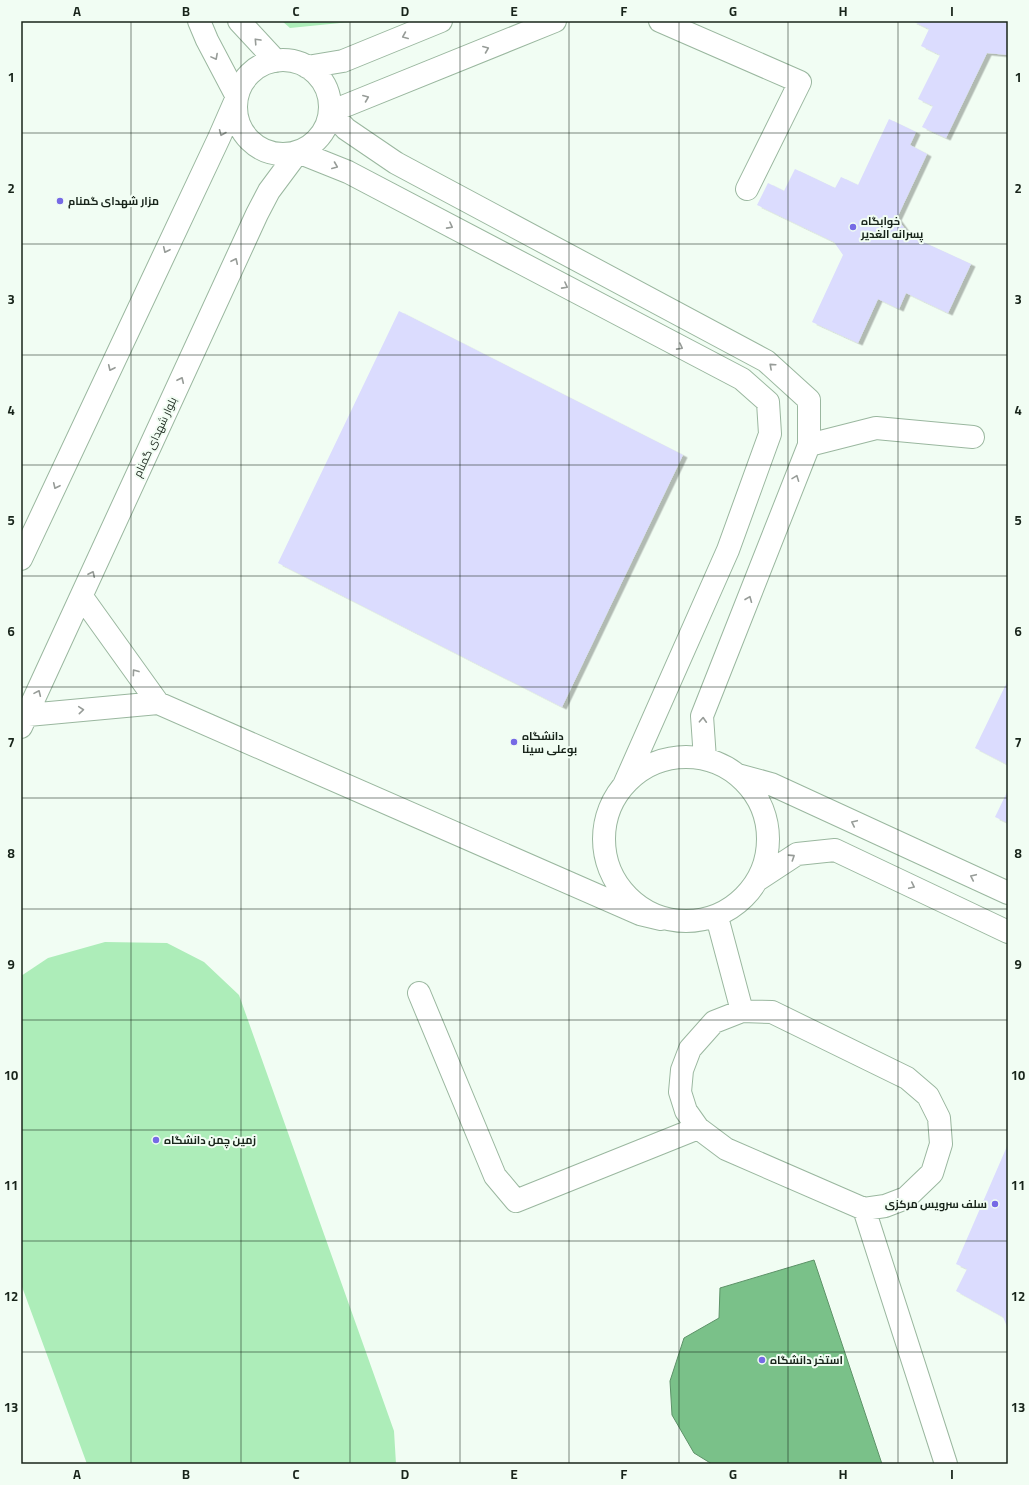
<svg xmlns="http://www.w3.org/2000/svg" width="1029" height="1485" font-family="Georgia,Cairo,serif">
<defs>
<filter id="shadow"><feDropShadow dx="4.5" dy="2.5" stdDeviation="0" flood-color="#0004"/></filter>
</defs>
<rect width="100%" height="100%" fill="#f1fdf3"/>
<path fill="#adedb9" d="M282 21H360L290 28Z
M105 942 167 943 204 962 239 995 394 1431 396 1464H87L21 1284V976L48 958Z"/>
<path fill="#7ac189" stroke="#5d9268" d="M814 1260 882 1464H712L694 1453 672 1415 670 1381 684 1338 719 1318 720 1288Z"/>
<path fill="#dbdcfe" filter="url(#shadow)" d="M912 21H1008V55L987 53 946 138 922 127 933 106 918 99 940 55 921 46 929 29Z
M889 119 916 132 910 145 927 154 897 218 910 236 971 264 948 313 906 293 899 309 878 299 858 343 812 322 843 255 834 242 757 205 768 183 784 191 795 169 835 188 841 177 858 185Z
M399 311 683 455 562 707 278 563Z
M1008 680V765L975 748Z
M1008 790V823L995 817Z
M1008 1144V1329L1003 1317 956 1291 967 1269 956 1264Z"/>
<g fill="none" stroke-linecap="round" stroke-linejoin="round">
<defs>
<path id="minor" d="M239 21 276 61
M555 21 330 112 346 129 396 163 766 361 809 400V445L702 716 705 759
M660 21 800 82 747 189
M236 107a47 47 0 1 1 94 0a47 47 0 1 1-94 0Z
M307 67 343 61 441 21
M809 445 876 428 973 437
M21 559 219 138 237 97 207 40 199 21
M82 597 158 703
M28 715 158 703 640 914 661 919
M21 727 257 214 269 191 298 152 348 172 742 379 768 402 770 434 728 550 624 785
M604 839a82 82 0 1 1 164 0a82 82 0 1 1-164 0Z
M738 775 771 784 1008 893
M759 879 797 854 835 850 1008 932
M717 917 742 1011
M419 993 495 1176 516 1201 698 1128
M742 1011 772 1012 907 1078 928 1096 939 1118 941 1144 932 1173 906 1198 885 1206 864 1209 726 1149 698 1128 686 1111 680 1092 682 1070 690 1049 714 1022Z
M864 1209 946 1464"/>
</defs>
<use href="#minor" stroke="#9ab79f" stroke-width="24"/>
<use href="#minor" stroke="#fff" stroke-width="22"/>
</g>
<defs><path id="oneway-chevron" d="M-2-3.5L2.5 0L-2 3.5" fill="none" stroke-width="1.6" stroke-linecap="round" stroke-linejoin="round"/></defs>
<g stroke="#979c98">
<use href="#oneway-chevron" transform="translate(405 36) rotate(157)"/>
<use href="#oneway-chevron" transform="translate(257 41) rotate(-133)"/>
<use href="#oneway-chevron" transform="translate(486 49) rotate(-22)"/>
<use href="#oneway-chevron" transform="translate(215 57) rotate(62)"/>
<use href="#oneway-chevron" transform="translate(366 98) rotate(-22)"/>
<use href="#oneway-chevron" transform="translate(222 133) rotate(113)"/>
<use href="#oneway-chevron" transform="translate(335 166) rotate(22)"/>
<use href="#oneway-chevron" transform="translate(450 226) rotate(28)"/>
<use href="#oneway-chevron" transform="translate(166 250) rotate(115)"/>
<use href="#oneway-chevron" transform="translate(235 261) rotate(-65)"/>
<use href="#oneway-chevron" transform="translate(565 286) rotate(28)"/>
<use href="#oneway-chevron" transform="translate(680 347) rotate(28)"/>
<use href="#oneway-chevron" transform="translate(772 366) rotate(-138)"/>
<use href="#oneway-chevron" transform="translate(111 368) rotate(115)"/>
<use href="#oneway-chevron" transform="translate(181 380) rotate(-65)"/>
<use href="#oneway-chevron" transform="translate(796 478) rotate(-69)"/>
<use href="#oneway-chevron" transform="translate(56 486) rotate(115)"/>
<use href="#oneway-chevron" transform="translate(92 574) rotate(-65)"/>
<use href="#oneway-chevron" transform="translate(749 599) rotate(-68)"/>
<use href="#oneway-chevron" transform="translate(135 672) rotate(-126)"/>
<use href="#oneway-chevron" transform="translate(38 693) rotate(-66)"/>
<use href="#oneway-chevron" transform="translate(81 710) rotate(-5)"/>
<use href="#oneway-chevron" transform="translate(703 720) rotate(-87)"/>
<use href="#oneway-chevron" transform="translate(854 823) rotate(-155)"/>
<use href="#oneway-chevron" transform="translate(792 857) rotate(-33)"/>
<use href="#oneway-chevron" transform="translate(973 877) rotate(-155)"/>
<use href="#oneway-chevron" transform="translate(912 886) rotate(25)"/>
</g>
<path fill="none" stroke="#18241a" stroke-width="1" stroke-opacity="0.55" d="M131 21V1464M241 21V1464M350 21V1464M460 21V1464M569 21V1464M679 21V1464M788 21V1464M898 21V1464M21 133H1008M21 244H1008M21 355H1008M21 465H1008M21 576H1008M21 687H1008M21 798H1008M21 909H1008M21 1020H1008M21 1130H1008M21 1241H1008M21 1352H1008"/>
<g fill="#766ae5" stroke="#f1fdf3" stroke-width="1.5">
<circle cx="60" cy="201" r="4"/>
<circle cx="853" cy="227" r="4"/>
<circle cx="514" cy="742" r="4"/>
<circle cx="156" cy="1140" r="4"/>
<circle cx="995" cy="1204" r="4"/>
<circle cx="762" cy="1360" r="4"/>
</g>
<g text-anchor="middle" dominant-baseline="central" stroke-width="4" stroke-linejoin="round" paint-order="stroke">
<g font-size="11" font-weight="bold" fill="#18241a" stroke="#f1fdf3" text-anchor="start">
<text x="68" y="201">مزار شهدای گمنام</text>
<text x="861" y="221">خوابگاه<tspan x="861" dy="13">پسرانه الغدیر</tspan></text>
<text x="522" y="736">دانشگاه<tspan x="522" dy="13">بوعلی سینا</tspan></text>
<text x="164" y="1140">زمین چمن دانشگاه</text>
<text x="987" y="1204" text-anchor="end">سلف سرویس مرکزی</text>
<text x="770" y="1360">استخر دانشگاه</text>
</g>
<g font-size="11" fill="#18241a" stroke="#f1fdf3">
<text transform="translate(155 437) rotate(-65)">بلوار شهدای گمنام</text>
</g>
</g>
<rect width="1029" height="1485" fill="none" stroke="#f1fdf3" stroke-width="44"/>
<rect x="22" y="22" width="985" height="1441" fill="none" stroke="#18241a" stroke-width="1.5"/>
<g font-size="13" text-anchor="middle" font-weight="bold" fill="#18241a">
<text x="77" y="16">A</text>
<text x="186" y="16">B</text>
<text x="296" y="16">C</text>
<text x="405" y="16">D</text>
<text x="514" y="16">E</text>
<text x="624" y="16">F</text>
<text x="733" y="16">G</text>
<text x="843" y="16">H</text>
<text x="952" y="16">I</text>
<text x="11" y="82">1</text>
<text x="1018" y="82">1</text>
<text x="11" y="193">2</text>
<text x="1018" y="193">2</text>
<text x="11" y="304">3</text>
<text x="1018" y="304">3</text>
<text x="11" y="415">4</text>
<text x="1018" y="415">4</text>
<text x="11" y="525">5</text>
<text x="1018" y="525">5</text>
<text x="11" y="636">6</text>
<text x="1018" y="636">6</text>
<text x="11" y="747">7</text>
<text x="1018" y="747">7</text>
<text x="11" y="858">8</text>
<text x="1018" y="858">8</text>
<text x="11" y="969">9</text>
<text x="1018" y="969">9</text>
<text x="11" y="1080">10</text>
<text x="1018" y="1080">10</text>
<text x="11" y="1190">11</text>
<text x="1018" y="1190">11</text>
<text x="11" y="1301">12</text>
<text x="1018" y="1301">12</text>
<text x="11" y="1412">13</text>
<text x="1018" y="1412">13</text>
<text x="77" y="1479">A</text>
<text x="186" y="1479">B</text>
<text x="296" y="1479">C</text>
<text x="405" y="1479">D</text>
<text x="514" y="1479">E</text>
<text x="624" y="1479">F</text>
<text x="733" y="1479">G</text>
<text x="843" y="1479">H</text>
<text x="952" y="1479">I</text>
</g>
</svg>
